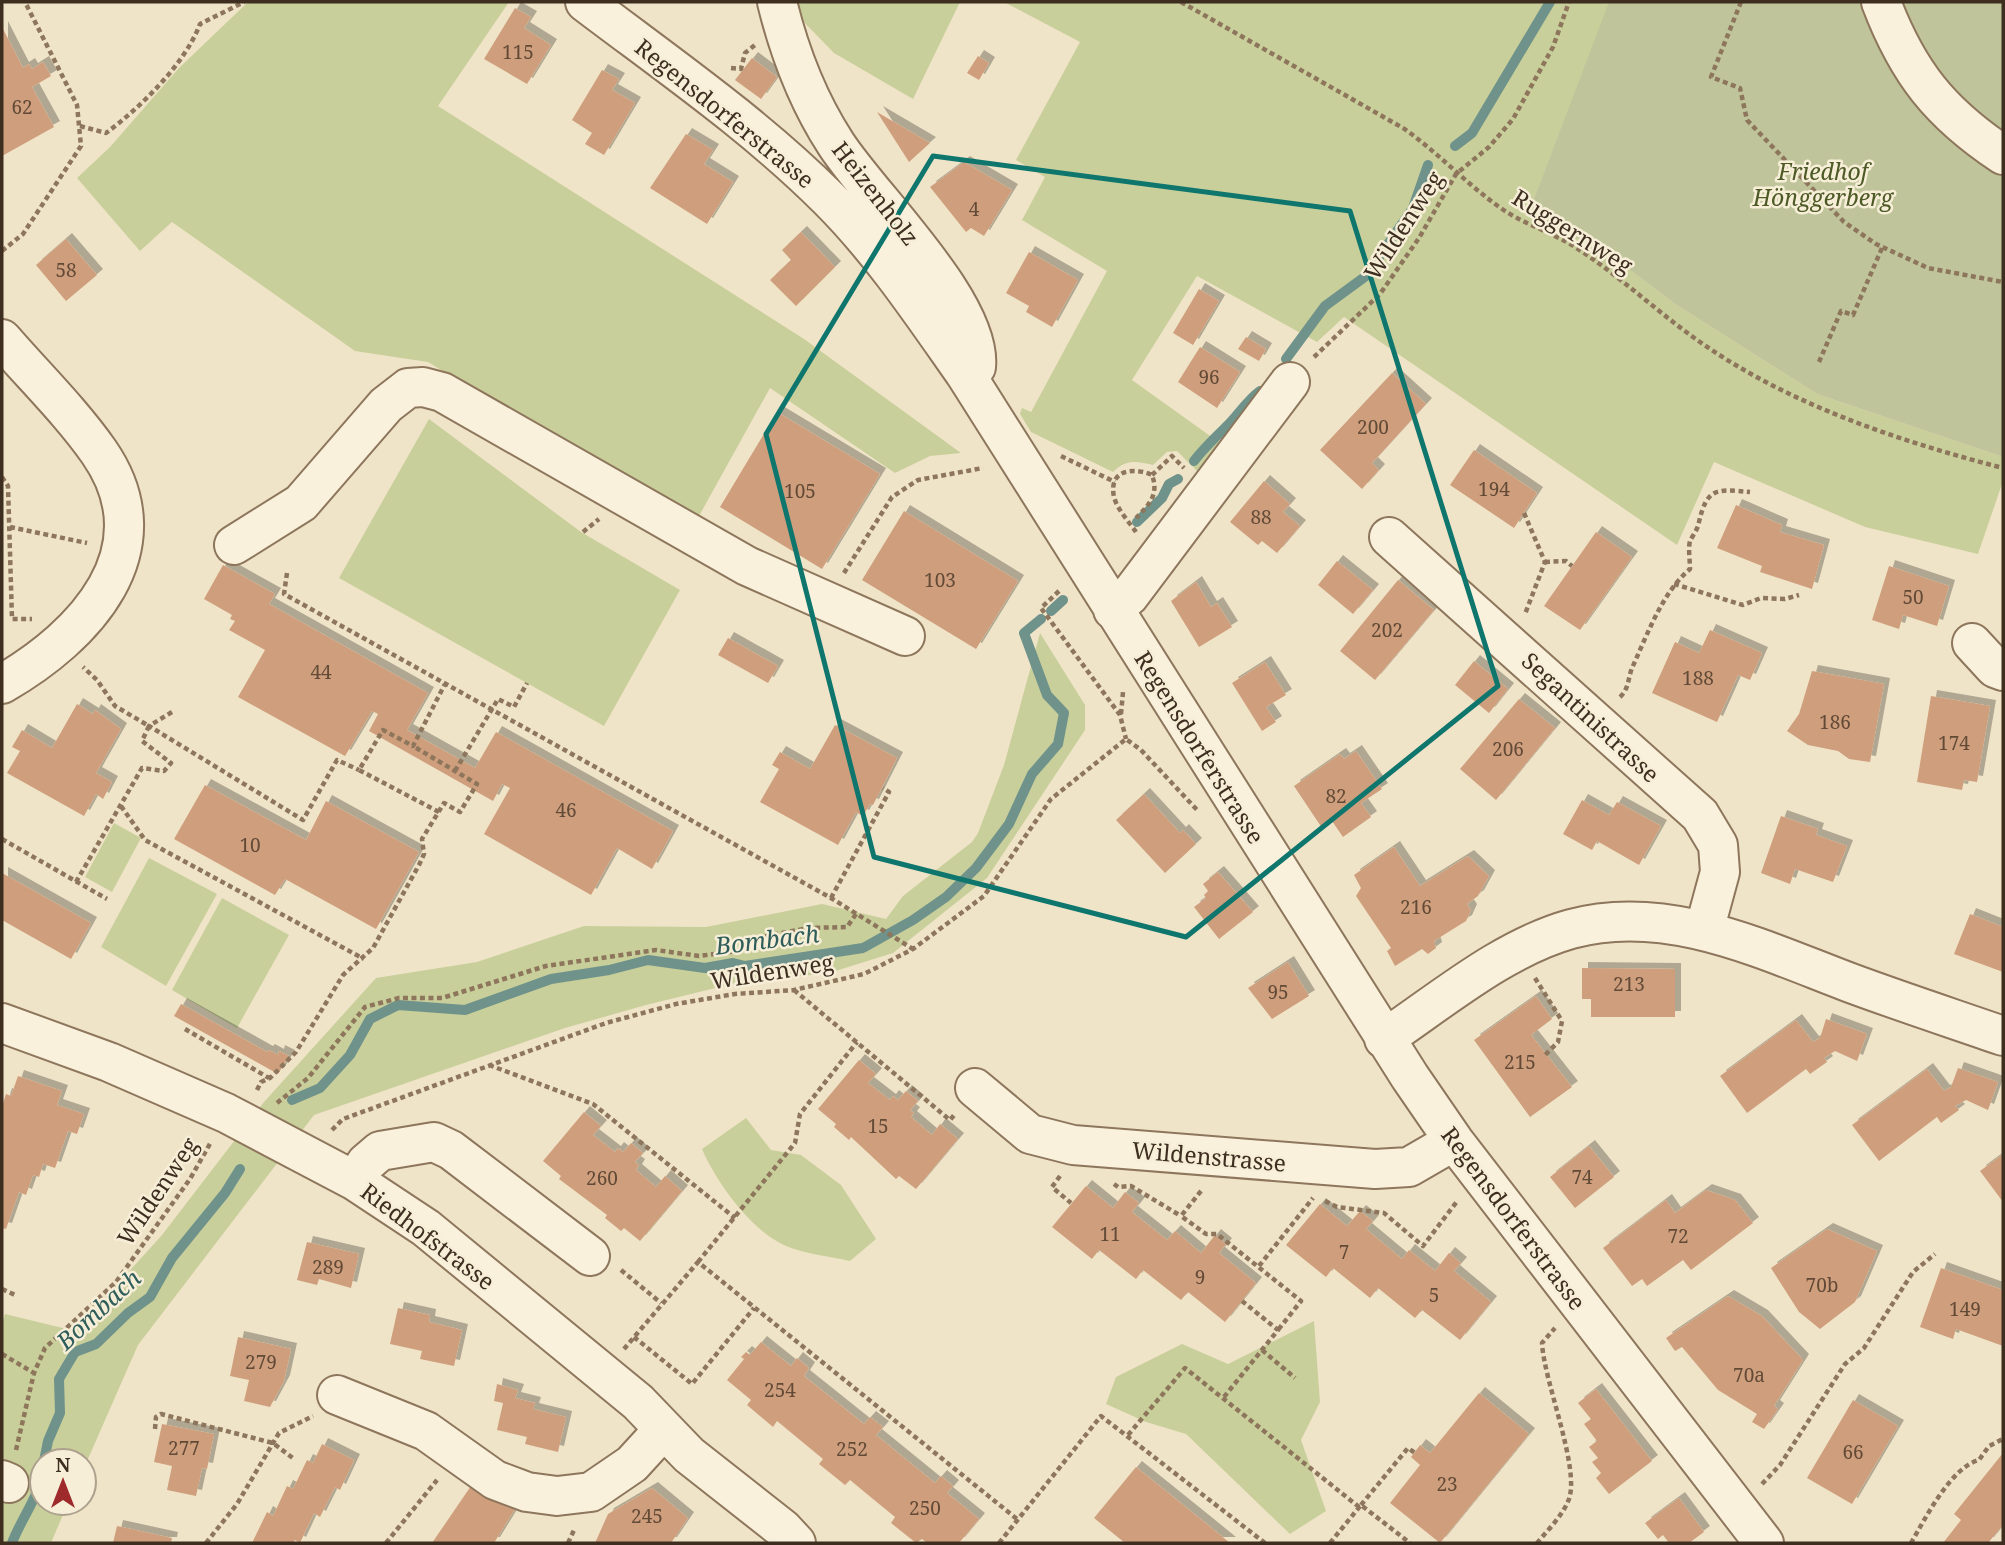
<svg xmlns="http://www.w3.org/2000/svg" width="2005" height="1545" font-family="'Noto Serif',serif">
<defs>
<filter id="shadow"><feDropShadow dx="6" dy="-6" stdDeviation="0" flood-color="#0004"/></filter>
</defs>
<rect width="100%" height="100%" fill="#f0e4c8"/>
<path fill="#c9cf9b" d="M248 2H509L438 106 804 339 961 453 930 456 895 473 770 388 694 525 428 362 355 351 172 222 140 251 77 178 110 147 179 68Z
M790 2H960L913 99 834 53 791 9Z
M1004 2H1610L1529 212 1617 260 1675 304 1817 394 2003 457V481L1978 554 1865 527 1714 462 1677 545 1344 317 1317 342 1197 276 1132 380 1227 448 1204 478 1177 451 1167 452 1153 465C1136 461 1126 459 1113 472L1031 432 1020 414 1022 408 1031 412 1107 271 1022 220 1045 177 1016 160 1080 42Z
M429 419 581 532 680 590 604 726 339 578Z
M1040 633 1085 705V730L987 878 893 953 829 973 736 983 646 1005 565 1028 314 1115 138 1345 84 1468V1461H42V1503H68L51 1543H2V1325L5 1314 75 1331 162 1235 264 1102 376 978 477 962 584 926 706 927 822 904 886 919 903 896 972 842 978 833 1004 765Z
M114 823 141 838 112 892 85 877Z
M149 858 217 894 166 986 101 947Z
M222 898 289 935 237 1028 172 990Z
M746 1118 771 1150 801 1155 841 1185 876 1239 850 1261C829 1256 805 1254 786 1246 752 1232 716 1182 702 1149Z
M1314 1321 1320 1402 1301 1440 1326 1511 1290 1534 1186 1434 1146 1422 1106 1404 1116 1377 1182 1344 1228 1364Z"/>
<path fill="#bfc49a" d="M1609 2H2003V457L1817 394 1675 304 1617 260 1529 212Z"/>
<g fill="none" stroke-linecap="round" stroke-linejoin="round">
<path stroke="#6f938a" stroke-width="10" d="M1455 146 1472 133 1550 2
M1286 359 1325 306 1366 276 1413 208 1428 165
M1194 461C1204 448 1213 440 1225 428 1238 416 1246 401 1260 391
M1137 522 1162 498 1169 484 1178 479
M1051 611 1063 600
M292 1100 320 1088 350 1055 370 1019 398 1005 465 1010 551 979 609 970 648 960 705 968 733 963 745 966 863 948 913 920 946 897 976 868 1009 824 1032 774 1058 744 1064 713 1047 695 1024 633 1041 619
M44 1461 48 1441 60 1413 59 1379 75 1352 96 1344 128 1313 150 1297 172 1258 225 1193 240 1169
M12 1543C21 1519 37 1500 42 1474"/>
</g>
<path fill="#cf9f7d" filter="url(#shadow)" d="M515 8 531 17 524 28 551 45 527 84 484 59Z
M2 27 23 68 29 64 32 69 43 62 51 76 32 87 54 127 2 156Z
M978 56 989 63 979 80 967 73Z
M752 58 777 77 761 99 735 80Z
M602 70 619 79 612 90 635 103 604 155 585 144 592 133 572 120Z
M877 112 930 143 909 162Z
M686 134 713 150 704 164 733 182 707 224 650 188Z
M964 162 1012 190 984 236 971 228 966 232 930 187Z
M801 232 835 267 796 306 770 280 791 260 782 250Z
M66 239 97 275 66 301 36 265Z
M1029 252 1078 280 1052 327 1026 312 1029 306 1006 293Z
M1199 289 1219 301 1193 345 1173 333Z
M1246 337 1266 349 1259 361 1238 349Z
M1200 347 1240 372 1217 408 1178 382Z
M1392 373 1426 404 1372 463 1379 470 1362 489 1320 450Z
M777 412 880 474 822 569 720 507Z
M1474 450 1537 493 1514 528 1450 485Z
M1264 481 1290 504 1283 512 1300 526 1277 553 1262 541 1258 545 1230 522Z
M1736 505 1782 525 1780 532 1824 545 1812 589 1760 572 1762 566 1717 548Z
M904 511 1018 581 976 649 862 580Z
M1596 532 1632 557 1580 630 1544 606Z
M1337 561 1373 590 1353 614 1318 585Z
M223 565 275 594 269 604 428 693 407 730 475 768 496 732 673 831 652 869 617 848 591 895 484 834 510 788 502 784 493 801 369 731 378 714 372 711 345 756 238 697 265 650 229 630 235 621 230 619 232 615 204 599Z
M1889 566 1949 586 1937 626 1903 615 1899 629 1872 620Z
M1398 580 1434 610 1375 680 1340 651Z
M1196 582 1211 607 1217 603 1232 627 1199 647 1171 601Z
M1710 630 1762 653 1750 680 1738 675 1717 722 1652 693 1675 642 1699 653Z
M728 638 778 666 768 683 718 655Z
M1474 661 1508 689 1489 713 1455 685Z
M1265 662 1286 695 1266 707 1276 722 1262 731 1232 683Z
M1812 671 1884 684 1870 762 1849 759 1838 751 1808 745 1787 731 1799 714Z
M1931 696 1990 706 1977 782 1964 780 1962 790 1917 782Z
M1519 699 1555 728 1496 800 1460 769Z
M77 704 93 714 95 710 121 729 96 773 112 782 103 799 96 794 84 816 7 773 20 751 12 747 22 730 52 748Z
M835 725 897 758 873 805 870 804 863 816 856 812 838 845 760 802 779 769 772 765 780 752 810 769Z
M1356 751 1382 789 1361 803 1371 817 1343 837 1332 821 1322 828 1294 786 1340 754 1344 759Z
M205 785 306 840 326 801 419 852 376 929 285 879 275 895 174 839Z
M1144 794 1180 833 1183 830 1196 844 1165 873 1116 820Z
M1582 800 1609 815 1617 802 1661 826 1639 865 1597 841 1592 850 1563 834Z
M1781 816 1818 829 1816 835 1847 846 1833 882 1795 869 1790 884 1761 873Z
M1394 847 1420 886 1468 856 1489 876 1478 896 1467 904 1471 910 1466 921 1434 941 1436 948 1428 954 1422 949 1395 966 1387 951 1391 948 1356 896 1361 888 1354 875Z
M1218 872 1253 912 1219 939 1194 907 1206 898 1204 895 1208 891 1203 884Z
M2 873 91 923 71 959 2 920Z
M1970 914 2003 927V972L1954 954Z
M1288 962 1309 996 1272 1019 1248 988Z
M1582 968 1675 969V1017H1591V999H1582Z
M1536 996 1552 1019 1531 1035 1572 1087 1530 1117 1474 1040Z
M181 1004 267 1052 269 1050 278 1055 279 1051 289 1056 278 1074 174 1016Z
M1826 1019 1867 1034 1857 1061 1835 1051 1824 1058 1827 1062 1810 1074 1806 1069 1747 1113 1720 1076 1796 1020 1813 1042 1820 1038Z
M859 1060 876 1074 868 1083 890 1100 893 1096 898 1100 906 1091 918 1101 910 1110 914 1113 911 1117 932 1135 940 1124 958 1139 916 1189 899 1176 896 1179 851 1137 849 1140 834 1127 836 1124 818 1109Z
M1958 1068 1998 1082 1988 1110 1966 1100 1955 1106 1959 1110 1941 1123 1937 1117 1879 1161 1852 1125 1927 1069 1944 1091 1951 1087Z
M18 1076 62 1091 57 1105 84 1114 77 1134 68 1131 55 1168 43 1164 39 1177 33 1175 26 1195 19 1192 6 1229 2 1228V1107L6 1094 11 1096Z
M584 1112 601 1126 593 1135 615 1152 618 1148 623 1152 631 1143 643 1153 635 1162 639 1165 636 1170 656 1187 665 1176 682 1191 640 1241 624 1228 621 1231 605 1218 607 1215 559 1179 561 1176 543 1161Z
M1589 1146 1614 1177 1575 1208 1550 1177Z
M2003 1154V1202L1980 1171Z
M1086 1186 1113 1208 1125 1192 1139 1203 1132 1212 1167 1240 1175 1231 1201 1253 1215 1235 1226 1244 1219 1253 1256 1283 1225 1322 1188 1292 1181 1300 1143 1270 1136 1279 1099 1250 1092 1259 1052 1227Z
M1706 1190 1735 1200 1753 1223 1691 1270 1683 1260 1647 1286 1642 1279 1632 1286 1603 1248 1666 1200 1675 1213Z
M1320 1204 1347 1226 1360 1211 1373 1221 1366 1229 1402 1259 1409 1250 1435 1271 1449 1253 1461 1263 1454 1271 1491 1302 1460 1340 1422 1310 1415 1318 1378 1288 1370 1298 1333 1268 1326 1277 1286 1245Z
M1827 1229 1877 1251 1855 1302 1820 1329 1799 1312 1771 1268Z
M307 1242 359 1254 351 1288 319 1279 317 1285 297 1280Z
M1941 1268 2003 1290V1346L1956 1329 1953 1339 1920 1327Z
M1728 1296 1762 1316 1803 1360 1774 1406 1778 1409 1764 1429 1752 1422 1757 1414 1718 1390 1682 1347 1675 1351 1666 1338Z
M398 1308 430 1315 429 1322 462 1330 454 1366 420 1359 422 1351 390 1344Z
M238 1337 291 1349 284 1381 270 1407 244 1401 249 1380 230 1376Z
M761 1342 791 1366 797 1358 809 1368 804 1376 864 1424 870 1417 883 1427 876 1435 935 1483 941 1476 953 1486 947 1493 979 1519 959 1543H927L922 1539 916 1543 891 1523 895 1517 873 1499 850 1480 845 1485 819 1464 823 1459 777 1421 773 1427 747 1405 751 1400 727 1380 744 1359 741 1357 746 1352 750 1355Z
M497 1384 518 1390 515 1398 535 1403 533 1409 566 1417 558 1452 525 1444 527 1437 497 1430 503 1403 494 1401Z
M1596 1389 1652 1461 1609 1494 1596 1478 1601 1473 1592 1462 1598 1458 1589 1447 1597 1441 1584 1424 1591 1419 1578 1403Z
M1479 1393 1529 1434 1440 1543 1390 1503 1420 1465 1411 1457 1420 1445 1430 1453Z
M1853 1400 1898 1426 1852 1504 1807 1478Z
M162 1424 214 1434 207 1469 202 1468 196 1496 167 1490 172 1466 154 1462Z
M322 1444 354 1460 340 1490 335 1487 320 1517 314 1513 300 1543 295 1540 293 1543H252L267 1512 273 1516 287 1486 293 1489 307 1460 313 1463Z
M2003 1453V1525L1988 1543H1943L1961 1520 1954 1514Z
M1136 1467 1208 1525 1230 1543H1125L1094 1518Z
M473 1483 515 1509 494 1543H432Z
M652 1488 688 1518 671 1543H595L608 1514Z
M1679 1498 1704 1532 1689 1543H1669L1663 1535 1658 1539 1645 1523Z
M117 1526 172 1538 171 1543H113Z"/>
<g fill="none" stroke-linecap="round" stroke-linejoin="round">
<defs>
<path id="minor" d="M585 2C668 65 755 125 829 199 882 252 923 314 966 375L1410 1077 1454 1141 1764 1543
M777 2C789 51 808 101 836 144 870 197 983 304 976 367L966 375
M1881 2C1908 73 1940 113 2003 155
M2 339C34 376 71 412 99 452 167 550 84 637 2 684
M1389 537 1700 815 1718 845 1720 872 1704 931
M234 545 301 503 386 405 408 388 423 387 442 392 747 566 905 636
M1113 610 1129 596 1290 382
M1972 643 1995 668 2003 671
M2 1023 109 1062 226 1113 355 1181 426 1228 638 1402 689 1455 783 1529 796 1543
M1384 1039C1442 1000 1503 948 1571 929 1666 903 1761 949 1848 982 1899 1001 1951 1018 2003 1036
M975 1088 1030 1134 1073 1145 1375 1169 1409 1167 1454 1141
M355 1181 366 1163 380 1151 434 1142 451 1150 590 1256
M337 1395 426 1431 495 1480 527 1492 557 1496 591 1492 632 1464 664 1429
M2 1480 9 1483"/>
</defs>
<use href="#minor" stroke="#8d765c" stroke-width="42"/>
<path stroke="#8d765c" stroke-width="4.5" stroke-dasharray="5 3.5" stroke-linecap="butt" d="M1181 2 1403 128C1439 153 1468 186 1505 211 1527 225 1553 233 1575 247 1617 274 1653 308 1693 337 1784 403 1895 440 2003 468
M1741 2 1711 77 1740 88 1747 120 1844 222 1876 244 1928 268 2003 282
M731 68 741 69 745 53 755 45
M80 126 106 133C140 108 185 64 200 24L244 2
M2 251 23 234 81 146 77 105 25 2
M1314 357 1380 294 1419 238 1456 174 1489 147 1513 119 1553 47 1569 2
M1819 362 1841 311 1853 315 1882 248
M1061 456 1115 482
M1152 475 1172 456 1184 468
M2 477 8 486 12 619H32
M1524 513 1545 562 1525 614
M10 527 87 543
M583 532 599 519
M1136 532C1129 522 1117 509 1114 497 1108 469 1134 467 1152 475 1159 494 1150 504 1136 518
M1545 562 1566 561 1572 566
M287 573 284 594 831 898 913 949
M844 573 892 497 918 480 983 468
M1674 584 1743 605 1761 598 1785 599 1799 595
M1059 591 1041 608 1120 715 1126 739
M1620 697C1629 689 1628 678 1632 668 1648 633 1662 593 1690 569 1690 560 1688 549 1690 541 1693 535 1698 529 1699 522 1707 487 1717 489 1750 492
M172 712 149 726 303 820 337 760 359 770
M1121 714 1123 692
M455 771 498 699 514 707 527 683
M121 806 145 840 364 959
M439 812 359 770 383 730 413 746 445 684
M2 839 107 899
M76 882 142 768 164 771 171 763 142 741 149 726 115 706 97 680 83 667
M831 898 889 792 883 788
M1535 978 1562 1021 1558 1042 1545 1055
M794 990 950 1120 955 1114
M185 1029 269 1078
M489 1065 593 1104 735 1218
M257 1090 261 1082 270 1078 296 1052 343 975 373 948 419 865 424 854 422 839 444 803 460 812 477 784 413 746
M277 1103 308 1078 365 1007 399 998H442L546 966 656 950 699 956 744 950 756 938 808 928 847 927 856 914
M332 1130 343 1119 606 1023 676 1004 735 994 794 990 864 974 913 949 984 896 1051 799 1126 739 1141 750 1199 812
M1060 1176 1052 1187 1071 1203
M1114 1184 1118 1187 1131 1186 1181 1216
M1201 1191 1181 1216 1206 1234H1217L1301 1301 1278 1330
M1325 1201 1337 1207 1384 1213 1423 1246 1458 1200
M698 1262 795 1143 800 1114 857 1042
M1259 1266 1313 1198
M621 1270 661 1303
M2 1289 15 1295
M634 1337 692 1384 754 1308
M624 1349 698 1262 1017 1519
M1262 1350 1295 1378
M2 1354 34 1373
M1224 1397 1278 1330 1242 1301
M155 1429 156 1417 161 1414 273 1443 294 1459
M1128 1435 1185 1368 1359 1507
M16 1450 34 1373 45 1348 116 1282 190 1179 211 1142
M1762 1484 1780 1465 1845 1364 1864 1348 1913 1272 1935 1254
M1361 1505 1408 1448 1415 1453
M206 1543 237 1504 279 1433 313 1416
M386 1543 437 1480
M568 1543 575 1528
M999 1543 1101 1416 1265 1543
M1330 1543 1361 1505 1410 1543
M1537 1543C1548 1530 1563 1515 1569 1499 1580 1467 1544 1382 1542 1343L1555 1328
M1911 1543C1925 1519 1951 1467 1979 1460L1989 1446 2003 1439"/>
<use href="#minor" stroke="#faf1dc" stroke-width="38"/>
</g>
<path fill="none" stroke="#0f766e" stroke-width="5" stroke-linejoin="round" d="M933 156 1350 211 1498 686 1186 937 874 857 766 434Z"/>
<g text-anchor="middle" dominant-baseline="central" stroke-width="5" stroke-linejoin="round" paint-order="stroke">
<g font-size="19" fill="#624a37">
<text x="518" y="52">115</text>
<text x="22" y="107">62</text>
<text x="974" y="209">4</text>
<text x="66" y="270">58</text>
<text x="1209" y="377">96</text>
<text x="1373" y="427">200</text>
<text x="1494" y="489">194</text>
<text x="800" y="491">105</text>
<text x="1261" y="517">88</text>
<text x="940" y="580">103</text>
<text x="1913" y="597">50</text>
<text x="1387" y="630">202</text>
<text x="321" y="672">44</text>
<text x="1698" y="678">188</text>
<text x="1835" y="722">186</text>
<text x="1954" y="743">174</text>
<text x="1508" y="749">206</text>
<text x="1336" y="796">82</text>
<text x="566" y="810">46</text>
<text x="250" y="845">10</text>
<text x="1416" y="907">216</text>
<text x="1629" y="984">213</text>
<text x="1278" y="992">95</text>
<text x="1520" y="1062">215</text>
<text x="878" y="1126">15</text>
<text x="1582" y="1177">74</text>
<text x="602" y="1178">260</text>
<text x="1110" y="1234">11</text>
<text x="1678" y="1236">72</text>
<text x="1344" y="1252">7</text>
<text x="328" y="1267">289</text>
<text x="1200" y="1277">9</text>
<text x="1822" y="1285">70b</text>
<text x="1434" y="1295">5</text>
<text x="1965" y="1309">149</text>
<text x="261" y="1362">279</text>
<text x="1749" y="1375">70a</text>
<text x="780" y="1390">254</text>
<text x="184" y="1448">277</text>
<text x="852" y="1449">252</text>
<text x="1853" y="1452">66</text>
<text x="1447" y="1484">23</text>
<text x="925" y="1508">250</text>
<text x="647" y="1516">245</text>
</g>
<g font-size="23" fill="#3d2e20" stroke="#f7eed8">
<text transform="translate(725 113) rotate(39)">Regensdorferstrasse</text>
<text transform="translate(876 193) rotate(52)">Heizenholz</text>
<text transform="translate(1403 225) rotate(-57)">Wildenweg</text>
<text transform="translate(1573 231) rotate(32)">Ruggernweg</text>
<text transform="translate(1591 717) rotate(43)">Segantinistrasse</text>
<text transform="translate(1200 747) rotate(58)">Regensdorferstrasse</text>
<text transform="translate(772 971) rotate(-9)">Wildenweg</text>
<text transform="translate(1209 1156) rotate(5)">Wildenstrasse</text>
<text transform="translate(157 1191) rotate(-56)">Wildenweg</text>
<text transform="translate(1514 1218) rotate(53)">Regensdorferstrasse</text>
<text transform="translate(428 1236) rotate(37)">Riedhofstrasse</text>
</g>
<g font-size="23" font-style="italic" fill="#4d5a26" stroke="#f7eed8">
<text x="1823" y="171">Friedhof<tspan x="1823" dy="26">Hönggerberg</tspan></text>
</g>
<g font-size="24" font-style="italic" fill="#2f5d5a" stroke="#f7eed8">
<text transform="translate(767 939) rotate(-7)">Bombach</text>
<text transform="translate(98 1309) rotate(-43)">Bombach</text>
</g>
</g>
<rect width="2005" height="1545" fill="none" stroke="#3d2e20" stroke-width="7"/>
<g transform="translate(63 1482)"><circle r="33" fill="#f7eed8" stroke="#ada18e" stroke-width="2"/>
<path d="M0-5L12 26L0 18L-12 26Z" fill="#9e2a2b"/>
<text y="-10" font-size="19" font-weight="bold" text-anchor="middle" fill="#3d2e20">N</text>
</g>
</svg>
